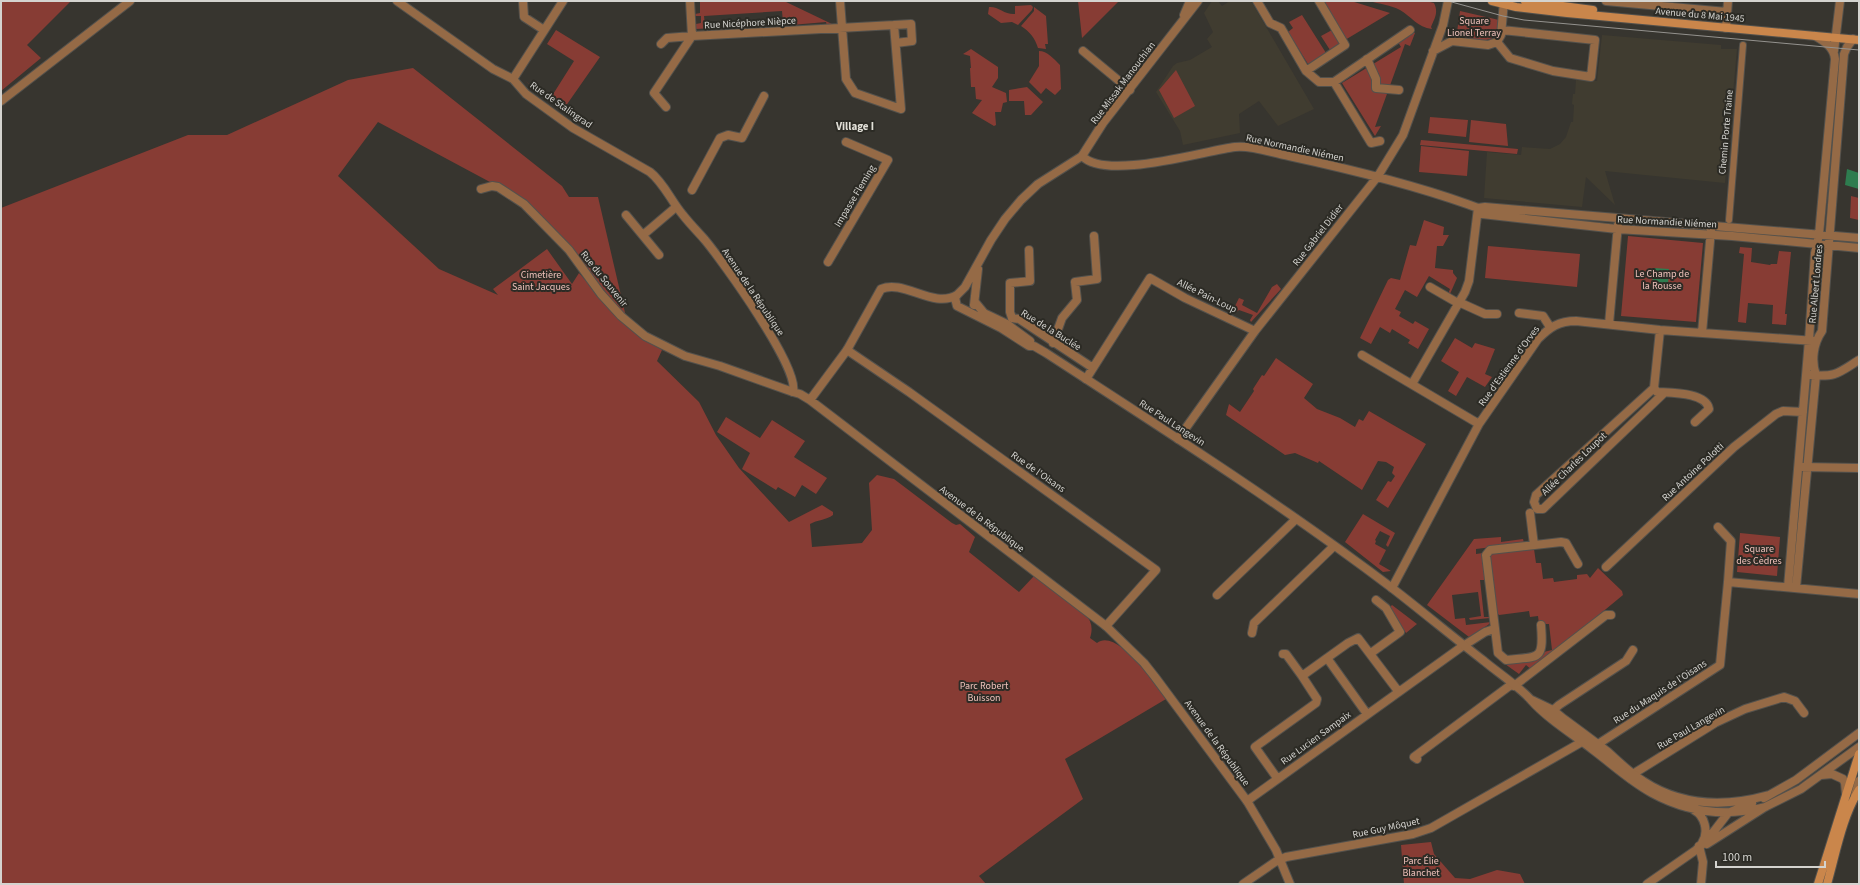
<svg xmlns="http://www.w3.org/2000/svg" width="1860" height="885" font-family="'Source Sans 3',sans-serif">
<rect width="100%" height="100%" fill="#37352f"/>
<path fill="#403c30" d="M1212 1H1218L1222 6 1230 1H1251L1314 109 1278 126 1259 101 1239 114 1240 133 1183 145 1180 131 1156 92 1173 66 1177 63 1190 60 1212 47 1207 39 1213 32 1204 13Z
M1602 35 1721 45V49H1737L1725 183 1605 171 1615 205 1586 177 1582 207 1484 198 1487 152 1521 155 1522 147 1550 149 1560 144 1566 137 1571 122H1573L1574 105 1572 104 1573 94H1575L1576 80 1597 81Z"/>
<path fill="#873c34" d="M1 1H71L27 45 41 58 1 91Z
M700 1H784L832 24 833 27H827L826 22 791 25 783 23 782 11 704 16 705 26H713V28L696 29V24L701 23V16H695V14L700 13Z
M1078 1H1119L1082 38Z
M1321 1H1351L1390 13 1345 40Z
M1369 1H1426L1434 3C1439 13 1434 19 1431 27L1432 29C1417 27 1412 17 1400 10 1391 5 1379 4 1369 1Z
M1031 5 1033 7 1032 10 1018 25 1012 22 1001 23 988 14 989 7C998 6 1005 15 1015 14V6Z
M1034 7 1046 16 1048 44H1045L1046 49 1038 48C1035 38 1030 32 1021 26L1034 11Z
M1460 11 1499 20 1498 29 1493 38 1486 40 1456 39Z
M1302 15 1326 53 1308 64 1288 32 1293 28 1289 22Z
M556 30 600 57 563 110 524 80 550 99 574 61 547 44Z
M1332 30 1340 44 1330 50 1321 36Z
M1413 32 1415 33 1410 46 1405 44 1375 127 1381 126 1375 136 1342 83 1401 47 1398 42Z
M971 49 998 67V78L992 87 1006 93 1007 102 1003 103 1001 112H995L996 125 994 126 972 113 982 100 976 99 975 87H971L970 68H971L970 56 963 54Z
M1039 51C1047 51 1054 59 1060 65L1061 89 1055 95 1046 88 1041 94 1029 82 1039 66Z
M413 68 562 186 569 197H598L626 317 561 238 527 202 378 122 338 176 439 269 498 295 493 289 547 249 572 284 579 273 622 321 662 350 657 361 699 402 716 435 739 468 789 522 822 505 833 512V515C826 520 817 520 810 524L812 547 862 543 872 530 869 483 877 475 894 479 952 523 956 525 960 524 975 537 969 552 1019 592 1034 576 1085 614C1092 621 1093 629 1090 638L1097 643C1117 627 1157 686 1166 699L1065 759 1083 799 979 876 986 884H1V208L188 135H227L348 80Z
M1176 70 1195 106 1174 118 1159 90Z
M1027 87 1043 102 1031 115H1025L1024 101H1009V90Z
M1430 117 1468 120 1466 137 1428 133Z
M1471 120 1506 124 1508 146 1469 142Z
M1421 140 1518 149 1517 154 1420 145Z
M1421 146 1469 151 1467 176 1419 172Z
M1851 196 1859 198V220L1850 218Z
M1424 220 1444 227 1443 235H1449L1443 246H1437L1435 268 1453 270V273L1457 278 1450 294H1448L1450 289 1429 276 1417 297 1405 290 1395 309 1401 312 1399 316 1413 324 1415 321 1429 329 1418 349 1408 343 1410 340 1392 329 1390 333 1380 327 1371 344 1360 338 1388 280 1391 278 1400 280 1410 245 1416 246Z
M1628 236 1703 243 1696 322 1621 316Z
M1488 246 1580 254 1577 287 1485 278Z
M1740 247 1752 248 1751 262 1770 265 1771 264H1777L1779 251 1791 252 1785 314H1787L1786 325 1772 324 1773 305 1748 303 1746 323 1738 322 1744 254 1739 253Z
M1277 284 1281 289 1251 322 1250 320 1253 315 1239 310 1235 313 1232 312 1239 298 1244 300 1242 305 1257 313 1272 287Z
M1455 338 1472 348 1475 343 1495 349 1485 374 1492 377 1485 387 1467 377 1456 396 1448 391 1459 372 1441 361Z
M1276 358 1313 384 1304 398 1317 409 1340 418 1355 427 1359 419 1363 421 1369 411 1426 444 1388 508 1376 500 1388 481 1391 482 1395 476 1392 473 1394 467 1386 462 1378 461 1362 490 1319 461 1318 463 1295 453 1285 455 1226 415 1229 404 1240 412 1254 391 1253 389 1262 375 1264 376Z
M726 417 760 438 772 420 805 441 794 457 827 478 816 494 802 485 795 497 778 487 776 490 742 469 750 453 717 432Z
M1363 514 1395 533 1388 547 1386 545 1390 536 1380 531 1375 540 1376 541 1375 544 1386 550 1379 564 1391 571 1383 572 1345 542Z
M1740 533 1780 537 1777 576 1737 572Z
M1501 537V542L1523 539 1524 543 1476 549V554L1483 553 1486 580H1480L1484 617H1490V618L1470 620 1469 618 1481 616 1478 592 1452 595 1455 619 1465 618 1466 625 1491 622 1488 625 1469 637 1427 605 1474 539Z
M1534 549 1536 563H1541L1543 579 1553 578 1554 582 1577 579V575L1587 574 1590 578 1598 568 1622 591 1623 595 1532 670 1526 665 1519 674 1505 664 1506 661 1552 650 1549 624H1539L1538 616 1530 617 1529 611 1499 615 1497 613 1490 556 1493 553Z
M1392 605 1417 624 1406 633 1389 608Z
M1431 842 1434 854 1455 878 1470 879 1497 870 1520 874 1525 884H1404L1401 845Z"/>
<path fill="#2e7c4f" d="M1847 169 1859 173V189L1845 185Z
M1654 268 1669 269 1668 285 1652 283Z"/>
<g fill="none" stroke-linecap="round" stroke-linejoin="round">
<defs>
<path id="pedestrian" d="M1729 220 1743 45"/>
<path id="minor" d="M523 1 524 17 544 30
M690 1 692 36 894 25 901 109 855 93 846 79 840 1
M1257 1 1270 23 1281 28 1306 71 1319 82H1334L1410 30
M1606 1 1727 12
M894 25 911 24 912 41 896 43
M1726 28 1728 1
M1497 42 1510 58 1553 71 1591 77 1595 40 1502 30
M661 44 667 38 692 36
M1083 51 1130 90
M1433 51 1452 41 1488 45 1497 42 1501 35 1504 1
M1834 51 1840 1
M1367 59 1376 79V88L1399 90
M1306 71 1345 45 1319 1
M513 79 563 1
M1334 82 1371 143 1380 141
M666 107 654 93 692 36
M1082 156C1106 181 1203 151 1235 147 1252 145 1272 153 1289 156 1349 169 1408 183 1467 204L1478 208 1482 214 1617 229 1732 236 1859 248
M481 189 492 186 498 187 524 204 569 250 601 294 621 316 645 336 685 356 720 366 793 392
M692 190 720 138 728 135 742 138 764 96
M1478 208 1485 207 1859 238
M626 215 659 255
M643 235 676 207
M828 262 888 160 846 142
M1430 287 1456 302 1463 304 1485 314H1497
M1519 313 1543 316 1550 327
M1012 318 1019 319 1093 368
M1012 318 1010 312V283L1030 281 1029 250
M1609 324 1618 225
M1660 330 1654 388 1657 392C1670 393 1706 392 1709 409L1695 422
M1702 333 1711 230
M1053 343 1062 318 1077 300 1075 282 1097 279 1094 236
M847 350 909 392 1156 570 1106 626
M1362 355 1479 424
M1811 375C1837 377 1838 373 1859 360
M1086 379 1150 278 1185 298 1255 331
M1412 384 1465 292 1469 281 1478 208
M1654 388 1536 495 1534 502 1537 509H1543L1664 393
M1178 439 1255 331 1378 176 1403 135 1443 25 1448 1
M1803 467 1859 468
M1530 513 1534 545
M1718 527 1731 541 1728 582
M1606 567 1734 447 1776 414 1783 411 1803 412
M1788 587 1809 340 1815 253 1819 235 1835 59C1834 47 1824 41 1815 36
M1392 588 1479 424 1538 339C1550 327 1559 321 1576 321L1660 330 1815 341
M1796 588 1816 375C1811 361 1813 344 1822 331L1844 54 1847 47 1853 39
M1217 595 1296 519
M1541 625C1544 662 1539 656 1506 660L1498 653 1486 555 1490 550 1561 542 1566 543 1578 564
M1252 633 1254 623 1334 546
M1371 653 1400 632 1386 608 1376 600
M1283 654H1286L1302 676
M1327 658 1348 643 1358 638 1398 691
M1514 686 1606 615H1611
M1549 714 1559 705 1626 661 1633 650
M1592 748 1720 665 1728 582 1859 594
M1417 759 1414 757 1512 684
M1277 778 1255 747 1316 703 1317 699 1302 676 1327 658 1367 714
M1631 779 1633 774 1715 723 1745 709 1784 697 1795 701 1804 713
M1247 801 1460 648 1485 632 1494 629
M1699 846 1703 862 1701 884
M1243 884 1275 862 1286 857 1413 834 1431 828 1587 739"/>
<path id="tertiary" d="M397 1 493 69 513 79 526 94 573 128 650 172C664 183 671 201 683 215 690 224 698 232 705 240 723 262 800 368 793 392L800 394 810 400 1106 626 1144 663 1155 677 1247 801 1276 850 1290 884
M1198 1 1103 123 1082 156 1038 184 1021 200 1005 219 991 240 965 287 957 295 955 298 957 306 1001 328 1029 346H1034L1046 353C1163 429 1281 504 1392 588 1423 612 1453 637 1484 661 1497 672 1521 688 1531 700 1548 719 1571 733 1592 749 1612 764 1630 781 1652 793 1687 812 1726 817 1765 807
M1184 15 1190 1
M1 101 130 1
M975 302 984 313 1007 324 1030 341
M974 305 978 269
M810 400 847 350 881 289C904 279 933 309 957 295
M1532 700 1553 710 1564 719C1579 730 1594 741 1608 752 1619 762 1630 773 1643 781 1681 806 1726 807 1769 795
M1821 775 1832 774 1843 779 1845 783 1846 794
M1855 795 1859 781
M1764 798 1796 780 1859 733
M1694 810C1705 816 1709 832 1702 843
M1707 844 1765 807 1801 789 1859 747
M1647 884 1696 850 1708 839 1728 813 1752 803"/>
<path id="secondary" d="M1492 1 1516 7 1567 13 1859 40
M1525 1 1593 10
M1818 884 1859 754
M1827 884C1836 853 1842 817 1859 790"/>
</defs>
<use href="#pedestrian" stroke="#53514c" stroke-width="8"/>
<use href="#minor" stroke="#53514c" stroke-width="10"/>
<use href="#tertiary" stroke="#53514c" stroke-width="10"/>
<use href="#secondary" stroke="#53514c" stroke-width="10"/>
<use href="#pedestrian" stroke="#956a46" stroke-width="6"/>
<use href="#minor" stroke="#956a46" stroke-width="8"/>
<use href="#tertiary" stroke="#956a46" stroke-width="8"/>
<use href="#secondary" stroke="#ca864b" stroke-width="8"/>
<path stroke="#94928e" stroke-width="1" d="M1448 1 1503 16 1524 20 1859 50"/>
</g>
<g text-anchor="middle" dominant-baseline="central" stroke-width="4" stroke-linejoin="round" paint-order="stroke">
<g font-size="10" fill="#d4d3cf" stroke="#2c2b25">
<text transform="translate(1700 15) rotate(5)">Avenue du 8 Mai 1945</text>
<text transform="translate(750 23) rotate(-3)">Rue Nicéphore Nièpce</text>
<text transform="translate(1123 83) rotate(-53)">Rue Missak Manouchian</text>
<text transform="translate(561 105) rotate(35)">Rue de Stalingrad</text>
<text transform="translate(1726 132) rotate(-85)">Chemin Porte Traine</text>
<text transform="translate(1295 148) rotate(12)">Rue Normandie Niémen</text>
<text transform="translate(855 196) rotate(-59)">Impasse Fleming</text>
<text transform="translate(1667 222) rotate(3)">Rue Normandie Niémen</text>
<text transform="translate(1318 235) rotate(-52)">Rue Gabriel Didier</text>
<text transform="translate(604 279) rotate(51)">Rue du Souvenir</text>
<text transform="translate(1816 284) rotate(-85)">Rue Albert Londres</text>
<text transform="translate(753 292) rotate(56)">Avenue de la République</text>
<text transform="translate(1207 296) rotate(26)">Allée Pain-Loup</text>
<text transform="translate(1051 330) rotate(32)">Rue de la Buclée</text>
<text transform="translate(1509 366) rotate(-54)">Rue d'Estienne d'Orves</text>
<text transform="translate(1172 423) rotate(33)">Rue Paul Langevin</text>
<text transform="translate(1574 464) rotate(-44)">Allée Charles Loupot</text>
<text transform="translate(1038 472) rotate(35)">Rue de l'Oisans</text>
<text transform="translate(1693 472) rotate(-43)">Rue Antoine Polotti</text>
<text transform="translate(982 519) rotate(37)">Avenue de la République</text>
<text transform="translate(1660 692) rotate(-33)">Rue du Maquis de l'Oisans</text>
<text transform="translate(1691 728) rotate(-30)">Rue Paul Langevin</text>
<text transform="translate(1316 738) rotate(-36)">Rue Lucien Sampaix</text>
<text transform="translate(1217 743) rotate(54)">Avenue de la République</text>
<text transform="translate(1386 828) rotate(-12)">Rue Guy Môquet</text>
</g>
<g font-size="10" fill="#f0c2bb" stroke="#2c2b25">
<text x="1474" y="21">Square<tspan x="1474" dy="12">Lionel Terray</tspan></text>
<text x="1662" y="274">Le Champ de<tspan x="1662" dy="12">la Rousse</tspan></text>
<text x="541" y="275">Cimetière<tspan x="541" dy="12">Saint Jacques</tspan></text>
<text x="1759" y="549">Square<tspan x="1759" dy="12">des Cèdres</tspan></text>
<text x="984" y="686">Parc Robert<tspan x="984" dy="12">Buisson</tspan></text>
<text x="1421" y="861">Parc Élie<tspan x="1421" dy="12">Blanchet</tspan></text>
</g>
<g font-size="11" font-weight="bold" fill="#e2e0d8" stroke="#2c2b25">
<text x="855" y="126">Village I</text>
</g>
</g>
<rect width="1860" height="885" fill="none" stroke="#d4d3cf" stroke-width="4"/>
<path d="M1716 861v6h109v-6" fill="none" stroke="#d4d3cf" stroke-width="2"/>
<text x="1722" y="861" font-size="12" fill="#d4d3cf" stroke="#2c2b25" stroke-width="3" paint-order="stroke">100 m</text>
</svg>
